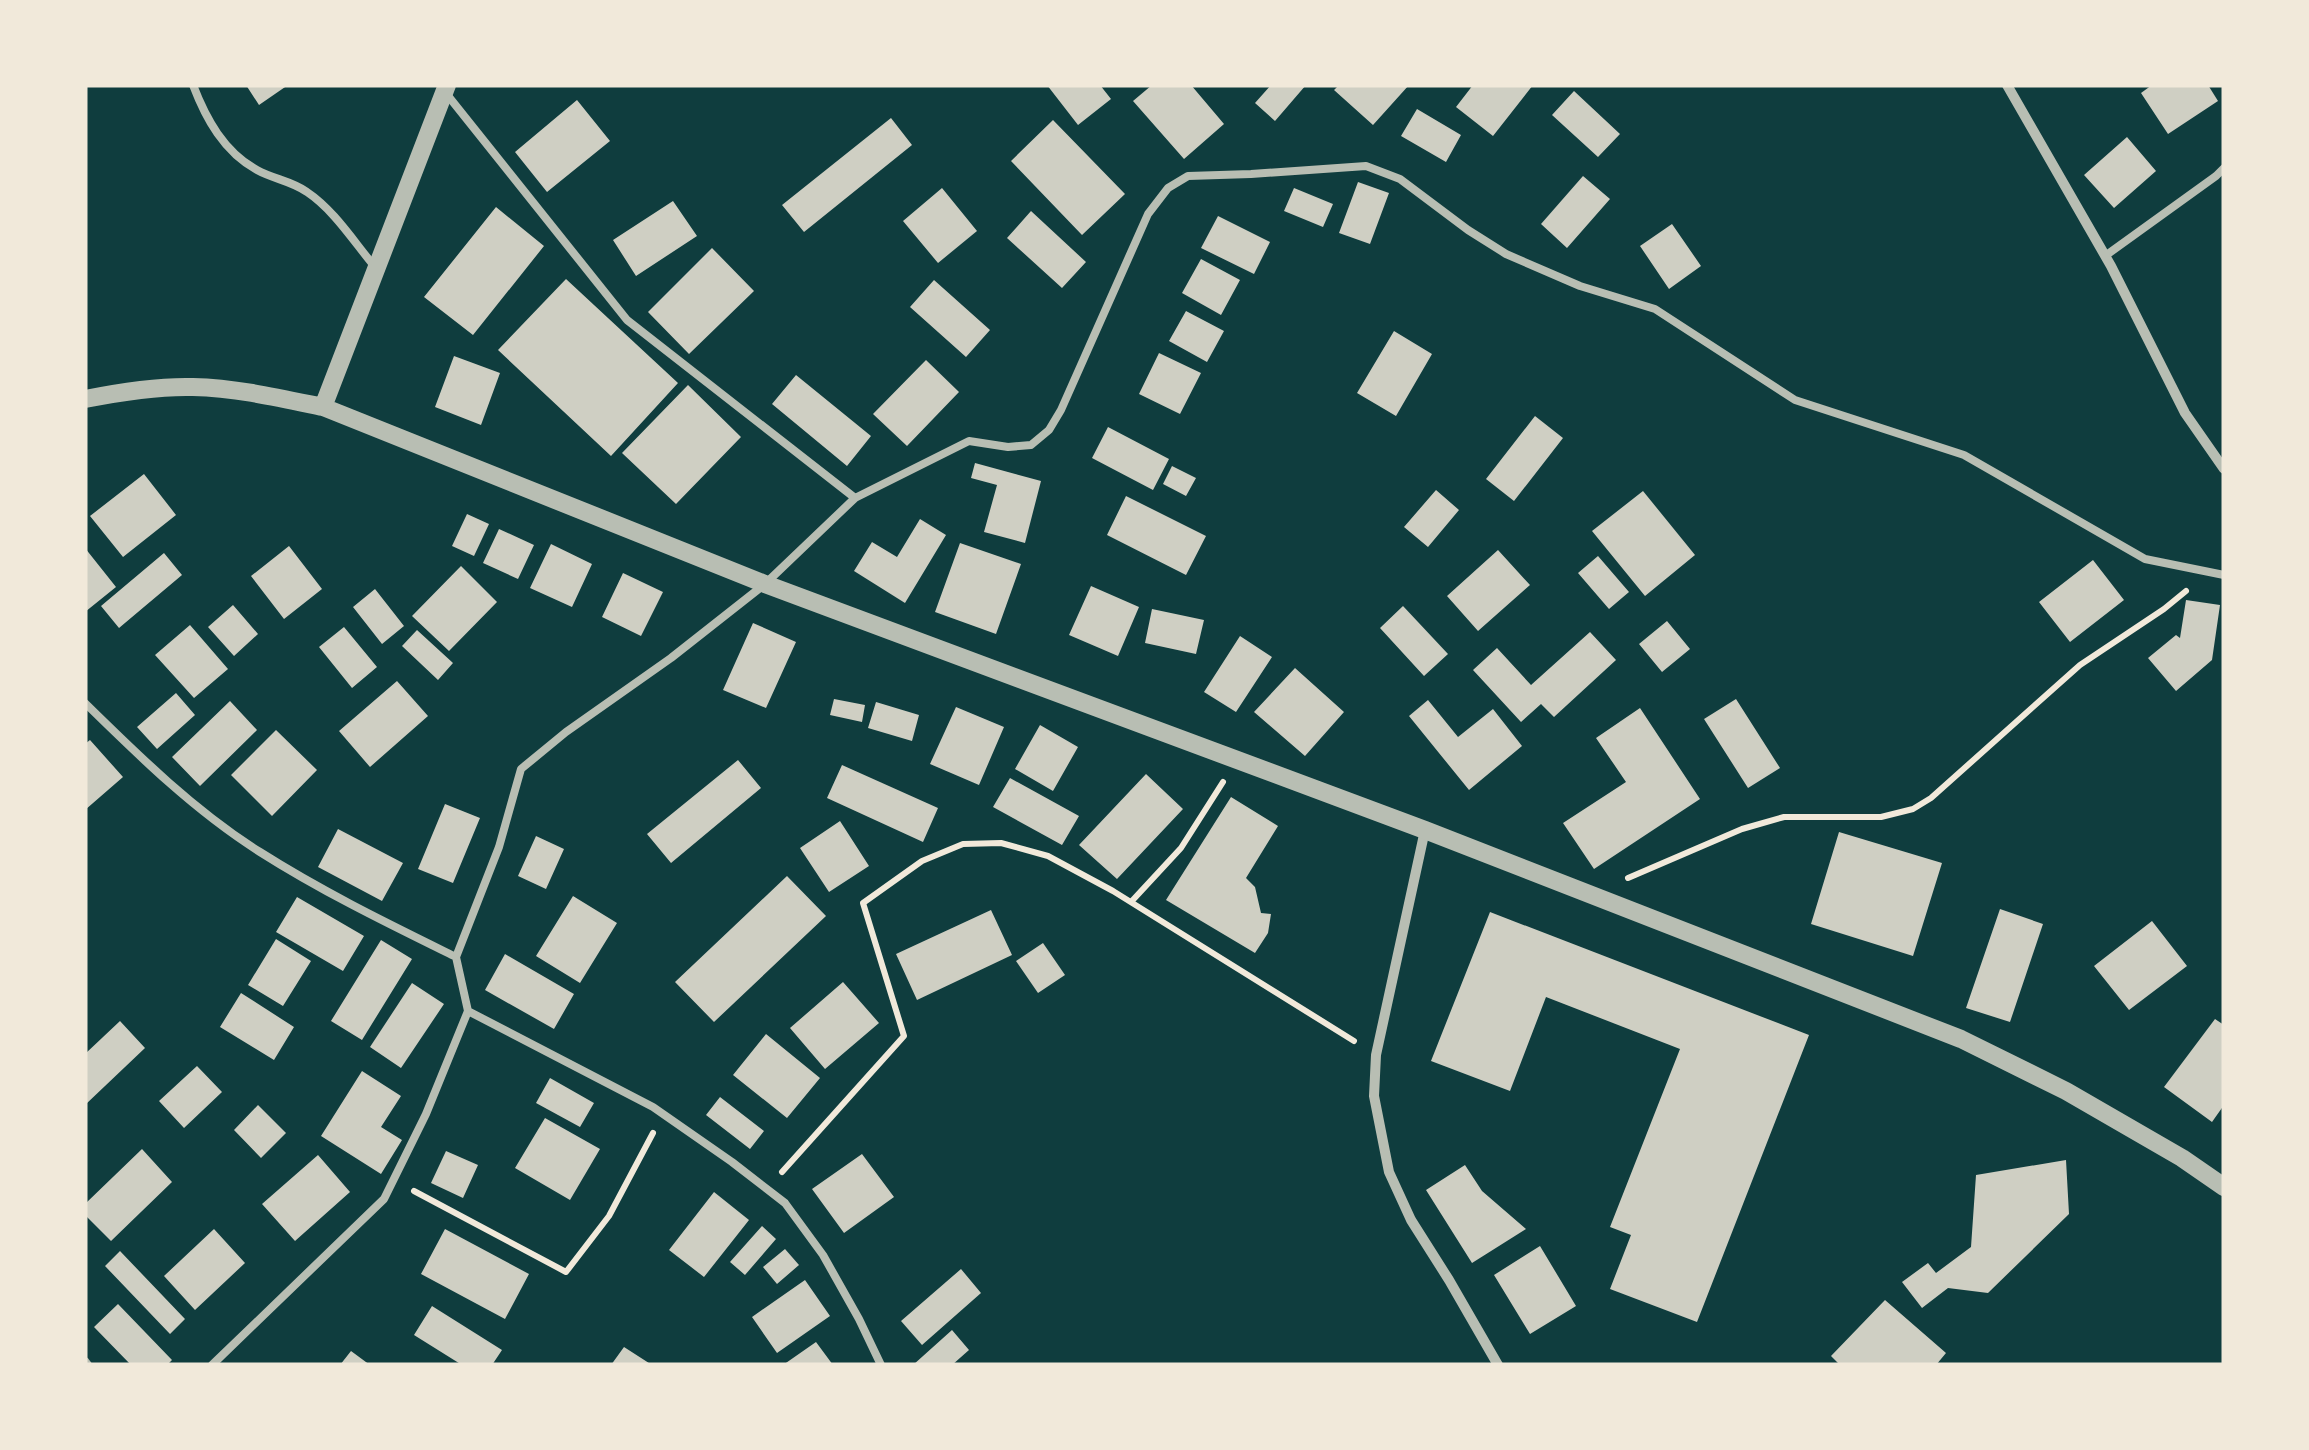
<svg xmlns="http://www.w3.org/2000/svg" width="2309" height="1450" font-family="Ubuntu,sans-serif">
<rect width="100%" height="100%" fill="#0f3d3e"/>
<path fill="#cfcfc3" d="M246 85H288L259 105Z
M1047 85H1100L1111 99 1078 125Z
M1152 85H1191L1224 124 1184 159 1133 101Z
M1271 85H1306L1275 121 1255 103Z
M1339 85H1409L1373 125 1334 90Z
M1473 85H1533L1493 136 1456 107Z
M2152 85H2208L2218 101 2168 134 2141 93Z
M1574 91 1620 134 1598 157 1552 115Z
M577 100 610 141 547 192 515 152Z
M1417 109 1461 135 1446 162 1401 136Z
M891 118 912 145 804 232 782 205Z
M1053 120 1125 194 1082 235 1011 161Z
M2127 137 2156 171 2114 208 2084 175Z
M1583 176 1610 199 1567 248 1541 224Z
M1358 182 1389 193 1370 244 1339 233Z
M942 188 977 231 938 263 903 221Z
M1294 188 1333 204 1323 227 1284 211Z
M673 201 697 236 636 276 613 240Z
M496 207 544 246 473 335 424 297Z
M1031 211 1086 262 1062 288 1007 238Z
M1218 216 1270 242 1254 274 1201 248Z
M1672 224 1701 266 1669 289 1640 246Z
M712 248 754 291 689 354 648 312Z
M1201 259 1240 280 1221 315 1182 293Z
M566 279 678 383 611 456 498 350Z
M934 280 990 330 966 357 910 307Z
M1186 311 1224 331 1207 362 1169 341Z
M1394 331 1432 354 1396 416 1357 393Z
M1159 353 1201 373 1180 414 1139 394Z
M454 356 500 373 481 425 435 407Z
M926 360 959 392 907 446 873 414Z
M796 375 871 436 847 466 772 404Z
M688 385 741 437 676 504 622 453Z
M1535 416 1563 438 1514 501 1486 479Z
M1108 427 1169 459 1153 490 1092 458Z
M975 463 1041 481 1025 543 984 532 997 485 971 478Z
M1172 466 1196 478 1186 496 1163 484Z
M144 474 176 515 123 557 90 516Z
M1436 490 1459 510 1428 547 1404 527Z
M1643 491 1695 555 1645 596 1592 531Z
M1126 496 1206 536 1186 575 1107 535Z
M467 514 489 524 474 556 452 546Z
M920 519 946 535 905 603 854 571 872 542 897 557Z
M499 529 534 545 518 579 483 563Z
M960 543 1021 564 996 634 935 612Z
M551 544 592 564 572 607 530 588Z
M289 546 322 589 284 619 251 576Z
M85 548 116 587 85 612Z
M1498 550 1530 585 1478 631 1447 596Z
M164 553 182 575 119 628 101 606Z
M1598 556 1629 592 1609 609 1578 573Z
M2093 560 2124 600 2070 642 2039 602Z
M461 566 497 602 449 651 412 616Z
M623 573 663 592 641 636 602 617Z
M1091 586 1139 607 1118 656 1069 635Z
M375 589 404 626 382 644 353 607Z
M2186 600 2220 605 2212 660 2176 691 2148 658 2176 635 2180 638Z
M233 605 258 634 234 656 208 627Z
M1403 606 1448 654 1424 676 1380 628Z
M1152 609 1204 620 1196 654 1145 643Z
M1667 621 1690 649 1662 672 1639 644Z
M753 623 796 642 766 708 723 690Z
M190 625 228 669 194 698 155 655Z
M344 627 377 667 352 688 319 647Z
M417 630 453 663 438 680 402 646Z
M1590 632 1616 660 1554 717 1541 704 1521 722 1473 670 1497 648 1531 685Z
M1240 636 1272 657 1236 712 1204 692Z
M1295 668 1344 712 1305 756 1254 712Z
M397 681 428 716 370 767 339 731Z
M176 693 195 715 157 749 137 727Z
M834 699 865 705 862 722 830 715Z
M1736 699 1780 768 1748 788 1704 719Z
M1428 700 1458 737 1493 709 1522 746 1469 790 1409 716Z
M230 701 257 730 200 786 172 757Z
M876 702 919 715 912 741 868 728Z
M956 707 1004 727 979 785 930 764Z
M1640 708 1700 799 1594 869 1563 823 1626 782 1596 738Z
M1040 725 1078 747 1053 791 1015 769Z
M276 730 317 770 272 816 231 775Z
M90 740 123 777 85 810V744Z
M738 760 761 788 671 863 647 834Z
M842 765 938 808 923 842 827 798Z
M1146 774 1183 809 1117 879 1079 845Z
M1010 778 1079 816 1062 845 993 807Z
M1231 797 1278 826 1246 878 1255 887 1261 913 1271 914 1268 933 1255 953 1166 900Z
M445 804 480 818 453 883 418 869Z
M840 821 869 866 829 892 800 848Z
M338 829 403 863 382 901 318 867Z
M1839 832 1942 863 1913 956 1811 924Z
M536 836 564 849 546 889 518 876Z
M787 876 826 916 714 1022 675 982Z
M573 896 617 923 580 983 536 956Z
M297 897 364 936 343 971 276 932Z
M2000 909 2043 924 2010 1022 1966 1008Z
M991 910 1012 955 917 1000 896 954Z
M1490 912 1809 1035 1697 1322 1610 1289 1631 1235 1610 1227 1680 1049 1546 997 1510 1091 1431 1061Z
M2152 921 2187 966 2129 1010 2094 966Z
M276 939 311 961 283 1006 248 985Z
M381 940 412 959 362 1040 331 1021Z
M1043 943 1065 975 1038 993 1016 961Z
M505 954 574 994 554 1029 485 990Z
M843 982 879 1023 825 1069 790 1028Z
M412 983 444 1004 401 1068 370 1047Z
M241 993 294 1027 274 1060 220 1027Z
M2215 1019 2224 1025V1105L2212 1122 2164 1087Z
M120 1021 145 1048 85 1105V1054Z
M766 1034 820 1078 787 1118 733 1075Z
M197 1066 222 1092 184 1128 159 1101Z
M362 1071 401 1096 381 1127 402 1140 381 1174 321 1136Z
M550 1078 594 1103 580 1127 536 1103Z
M720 1097 764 1131 750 1149 706 1115Z
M258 1105 286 1133 261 1158 234 1130Z
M545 1118 600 1149 570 1200 515 1168Z
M142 1149 172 1182 111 1241 85 1215V1204Z
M446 1151 478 1165 463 1198 431 1183Z
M862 1154 894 1197 844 1233 812 1189Z
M318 1155 350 1192 295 1241 262 1204Z
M2066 1160 2069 1214 1988 1293 1948 1288 1922 1308 1902 1282 1928 1263 1936 1273 1971 1247 1976 1175Z
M1465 1165 1482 1191 1526 1229 1472 1263 1426 1190Z
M714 1192 749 1220 704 1277 669 1250Z
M762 1226 776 1239 745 1275 730 1262Z
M214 1229 245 1263 195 1310 164 1276Z
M445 1229 529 1274 505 1319 421 1274Z
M1540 1246 1576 1306 1530 1334 1494 1275Z
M785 1249 799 1265 777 1284 763 1267Z
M120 1251 185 1319 170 1334 105 1266Z
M961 1269 981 1293 922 1345 901 1321Z
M805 1280 830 1316 777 1353 752 1317Z
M1885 1300 1946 1353 1936 1365H1840L1831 1356Z
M118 1304 172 1360 167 1365H131L94 1327Z
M432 1306 502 1350 492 1365H462L414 1335Z
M952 1330 969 1350 952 1365H913Z
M816 1342 833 1365H783Z
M624 1347 652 1365H611Z
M351 1351 370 1365H340Z"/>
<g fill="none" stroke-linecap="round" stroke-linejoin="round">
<path stroke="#f1e9da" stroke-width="6" d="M1628 878 1742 829 1784 817H1881L1913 809 1931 798 2080 665 2164 609 2186 591
M1131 902 1181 848 1223 782
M782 1172 904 1036 863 903 922 861 963 844 1001 843 1048 856 1113 891 1354 1041
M414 1191 566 1272 609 1216 653 1133"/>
<path stroke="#b8beb3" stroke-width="8" d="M193 85C206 119 224 152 257 170 273 179 292 181 307 192 334 210 354 242 375 267
M445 92 627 320 855 498
M2105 256 2216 176 2224 168
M85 703C140 757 195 811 260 852 323 892 389 924 456 957
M468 1011 653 1107 732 1162 785 1203 823 1255 859 1319 881 1365
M85 1361 88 1365
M212 1365 384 1199 426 1114 468 1011 456 957 499 847 521 769 566 732 671 658 765 584 855 498 969 441 1008 447 1031 445 1049 430 1061 410 1148 214 1168 188 1188 176 1251 174 1366 166 1400 179 1468 230 1506 254 1580 286 1655 309 1795 400 1964 455 2145 559 2224 575"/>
<path stroke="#b8beb3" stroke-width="10" d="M2007 85 2111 266 2185 413 2224 469
M1425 830 1376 1055 1374 1096 1389 1172 1411 1220 1449 1280 1498 1365"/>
<path stroke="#b8beb3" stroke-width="18" d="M85 399C120 392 157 386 193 387 237 388 280 398 323 407L765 584 1425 830 1961 1039 2066 1091 2182 1158 2224 1187
M323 407 447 85"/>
</g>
<rect width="2309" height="1450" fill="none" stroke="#f1e9da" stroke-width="175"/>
</svg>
